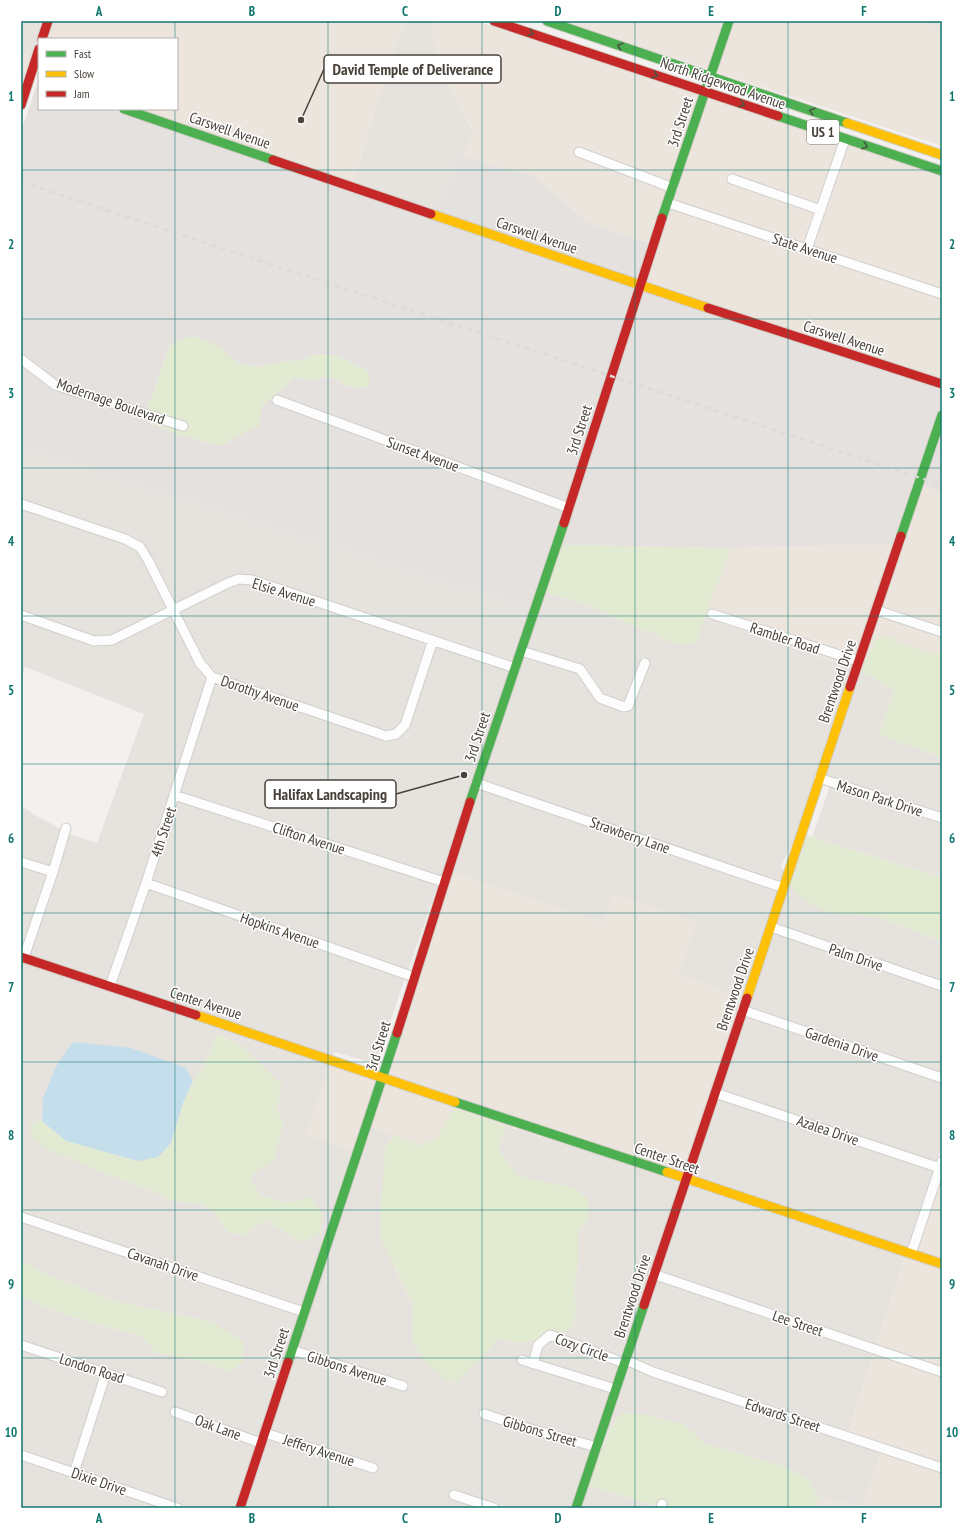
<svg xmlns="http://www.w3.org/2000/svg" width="963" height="1529" font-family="'PT Sans Narrow',sans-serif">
<rect width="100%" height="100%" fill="#f3f1ef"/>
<path fill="#e6e2de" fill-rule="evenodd" d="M21 21H34L43 24 32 58 21 54Z
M406 21H436L433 31 437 51 456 99 473 131 463 157 461 156 435 211 353 183 393 51Z
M919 21H942V29Z
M21 447 531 608 512 663 431 635 239 575 226 579 175 603 152 558 127 536 21 500Z
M21 508 124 543 137 550 144 561 168 607 111 636H95L21 611Z
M240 584 252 585 428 643 401 723 394 730 386 732 214 674 204 661 179 611 230 587Z
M545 592 596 608V610H598L643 630 656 634 670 642 705 617 851 668 794 841 781 865 784 874 781 882 482 781 523 656 577 672 597 700 632 708 650 661 643 657 624 702 602 694 584 668V666L580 663 578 664 526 649Z
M172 615 208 678 142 882 107 981 29 955 56 877 69 833 75 836 97 843 144 714 25 667 21 678V620L95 645H113L168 619Z
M436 646 509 671 441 876 180 793 215 682 387 740 397 738 408 727Z
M860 671 870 675 894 691 879 735 942 757V814L824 776Z
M830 786 942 823V878L812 837Z
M479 788 778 890 742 998 678 974 696 922H602L452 872Z
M177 800 438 884 408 971 152 881Z
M21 805 33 814 61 829 50 867 21 858Z
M21 866 47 875 21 952Z
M789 885 826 912 877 917 942 941V982L776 925Z
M149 889 405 978 376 1064 335 1052 333 1056 115 983Z
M774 932 942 990V1074L748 1008Z
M21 961 331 1063 353 1152 301 1306 21 1212V1146L22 1140 21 1139ZM218 1034 242 1046 282 1084 277 1111 274 1161 257 1171 249 1178 261 1196 288 1203 301 1242 266 1220 244 1235 229 1233 215 1213 201 1204 172 1201 148 1189 104 1173 84 1164 30 1125 42 1119 43 1098 56 1067 185 1068 193 1081 202 1070Z
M745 1016 942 1082V1146L936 1163 721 1090Z
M718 1098 934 1170 908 1249 691 1177Z
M505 1126 582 1149 681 1182 622 1358 561 1334 573 1327 576 1312 574 1291 578 1264V1232L589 1217 529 1179 518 1175 499 1150Z
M371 1127 394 1134 385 1149 395 1269 412 1304 413 1342 456 1383 471 1367 483 1357 497 1339 510 1342 537 1340 533 1344 530 1358 519 1354 517 1362 609 1392 594 1442 528 1424 481 1409 479 1416 527 1432 591 1450 571 1508H506L451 1490 449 1497 481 1508H244L268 1438 376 1473 378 1465 270 1430 295 1355 406 1391 408 1383 297 1347Z
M689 1185 906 1256 876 1346 659 1272Z
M21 1221 299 1314 259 1437 172 1407 171 1414 256 1445 235 1508H189L80 1470 109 1378 165 1397 167 1389 21 1341V1297L69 1316 143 1337 156 1353 203 1362 230 1372 213 1322 115 1301 40 1272 27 1263 21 1262Z
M656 1280 874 1353 848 1432 654 1368 631 1358Z
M551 1339 619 1365 612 1384 538 1361 541 1348Z
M21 1349 101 1375 71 1467 21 1451Z
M628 1365 881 1452 862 1506 818 1498 809 1479 780 1465 706 1444 683 1424 620 1413 610 1430 601 1451Z
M21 1459 164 1508H21Z
M588 1486 657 1506V1508H580Z"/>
<path fill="#ece5dd" d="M53 21H406L393 51 353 183 137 109H177V39H47Z
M436 21H477L699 95 670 183 576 147 574 155 668 190 649 243 587 222 534 176 463 157 473 130 456 99 437 51 433 31Z
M560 21H724L708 69Z
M733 21H919L942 29V146L716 72Z
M21 54 32 58 21 91Z
M707 97 840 142 819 205 728 174 727 181 816 212 805 244 673 201Z
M848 144 942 176V290L813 247Z
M671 208 942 298V379L645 283Z
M923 486 942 492V628L881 608Z
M893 544 855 656 709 609 708 617 853 664 851 668 705 617 731 548Z
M878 615 942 637V652L937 654 906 646 888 636 861 672Z
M452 872 602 922 613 894 697 922 678 974 742 998 683 1174 388 1074Z
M331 1063 378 1079 353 1152 305 1135Z
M386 1082 582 1149 505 1126 454 1108 436 1138 419 1146 394 1134 371 1127Z
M942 1176V1260L917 1252Z
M906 1256 942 1268V1368L876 1346Z
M874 1353 942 1376V1464L848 1432Z
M881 1452 942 1472V1508H813L818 1498 862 1506Z"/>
<path fill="#e5e1df" d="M37 84H39V109H112L634 287 566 503 275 395 295 377 316 381 321 377 335 378 344 385 358 388 369 386V372L335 355 315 354 303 360 280 362 258 367 237 363 218 345H170L147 410 57 381 21 354V132Z
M461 156 534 176 587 222 649 243 637 280 435 211Z
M642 290 942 388V402L893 544 731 548 561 545Z
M21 364 53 388 149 419 152 424 177 434 220 445 274 395 273 403 564 510 531 608 21 447Z
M942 429V492L922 486Z"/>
<path fill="#e2ead2" d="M192 336 218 345 237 363 258 367 280 362 303 360 315 354 335 355 369 372V386L358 388 344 385 335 378 321 377 316 381 295 377 262 406 259 426 220 446 177 434 152 424 149 419 186 431 188 423 147 410 170 345Z
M561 545 731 548 705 617 697 642 688 645 670 642 656 634 643 630 598 610H595L596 608 545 592Z
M888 636 906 646 937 654 942 652V757L879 735 894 691 870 675 861 672 875 640Z
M805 835 942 878V941L877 917 826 912 805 901 789 885Z
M218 1034 242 1046 282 1084 277 1110 283 1123 274 1162 257 1171 250 1178 261 1196 288 1203 311 1197 323 1215 320 1232 301 1242 266 1220 244 1235 229 1233 215 1213 201 1204 172 1201 148 1189 104 1173 47 1149 34 1139 30 1130V1125L42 1119V1121L66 1141 138 1161 171 1143 183 1103 193 1081 202 1070Z
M454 1108 505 1126 499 1150 518 1175 529 1179 572 1187 589 1199V1217L578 1232V1264L574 1291 576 1312 573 1327 561 1334C541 1327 550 1335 536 1340 524 1344 509 1342 497 1339L483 1357 471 1367 456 1383 444 1379 426 1363 413 1342 412 1304 380 1237 381 1201 385 1149 394 1134 419 1146 436 1138Z
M21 1262 27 1263 40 1272 115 1301 213 1322 243 1341V1362L230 1372 203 1362 156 1353 143 1337 69 1316 21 1297Z
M620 1413 644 1414 683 1424 706 1444 780 1465 809 1479 818 1498 813 1508H666L667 1501 659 1499 657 1506 588 1486C597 1461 606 1436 620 1413Z"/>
<path fill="#c5deeb" d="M73 1042 131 1048 186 1068 193 1081 183 1103 171 1143 158 1157 138 1161 66 1141 42 1121 43 1098 56 1067Z"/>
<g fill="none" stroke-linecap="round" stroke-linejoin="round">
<defs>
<path id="street" d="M579 152 673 188
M732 179 821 210
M668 203 942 294
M807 249 845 139
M21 359 55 385 183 426
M277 400 569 508
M21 504 125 539 140 547 148 560 200 663 212 677 386 736 396 734 405 725 433 640
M876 610 942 632
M712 614 858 661
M21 615 94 641 112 640 228 583 239 579 252 580 515 668
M521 651 580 669 600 698 624 707 628 706 645 663
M819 778 942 818
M476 783 784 888
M174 795 444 882
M21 862 53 872
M146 883 414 977
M771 927 942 986
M24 957 53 872 66 828
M110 986 146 883 212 677
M742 1010 942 1078
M715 1093 940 1168
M21 1217 304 1312
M911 1254 942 1161
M653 1274 942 1372
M21 1345 162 1392
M292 1350 403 1386
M522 1360 615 1389
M626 1360 653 1372 942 1468
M533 1364 538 1345 550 1335 624 1363
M175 1412 261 1443
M484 1414 527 1428 597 1447
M265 1433 373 1468
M21 1455 177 1508
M74 1473 106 1373
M454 1495 494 1508
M661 1508 662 1504"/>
<path id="fast" d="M547 21 847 123
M124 109 273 160
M778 116 942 171
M662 218 729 21
M901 536 942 415
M470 802 564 523
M455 1102 667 1172
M288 1362 397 1033
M576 1508 644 1305"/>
<path id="slow" d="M847 123 942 155
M431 214 708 308
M747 998 850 687
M196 1015 455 1102
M667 1172 942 1264"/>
<path id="jam" d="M494 21 778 116
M42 39 48 21
M21 105 39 49
M273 160 431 214
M708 308 942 384
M564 523 662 218
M850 687 901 536
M21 957 196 1015
M397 1033 470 802
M644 1305 747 998
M240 1508 288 1362"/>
</defs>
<use href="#street" stroke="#d1cfcc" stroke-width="11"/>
<use href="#fast" stroke="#d1cdc7" stroke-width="11"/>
<use href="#slow" stroke="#d1cdc7" stroke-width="11"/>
<use href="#jam" stroke="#d1cdc7" stroke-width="11"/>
<use href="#street" stroke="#fdfdfd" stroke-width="9"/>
<use href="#fast" stroke="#4caf50" stroke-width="9"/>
<use href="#slow" stroke="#ffc107" stroke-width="9"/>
<use href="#jam" stroke="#c62828" stroke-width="9"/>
<path stroke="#dbdbdb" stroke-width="2.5" stroke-dasharray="5 5" stroke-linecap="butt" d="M21 182 942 485"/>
</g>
<defs><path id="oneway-chevron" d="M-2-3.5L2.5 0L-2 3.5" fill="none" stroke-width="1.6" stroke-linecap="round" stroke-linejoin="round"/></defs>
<g stroke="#4a583f">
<use href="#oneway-chevron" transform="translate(531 33) rotate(19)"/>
<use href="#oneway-chevron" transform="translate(620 46) rotate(-161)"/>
<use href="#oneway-chevron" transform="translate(655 75) rotate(18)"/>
<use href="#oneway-chevron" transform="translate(742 104) rotate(19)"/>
<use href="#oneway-chevron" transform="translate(812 111) rotate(-161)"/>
<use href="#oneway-chevron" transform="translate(865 146) rotate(19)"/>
</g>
<path fill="none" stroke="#0f766e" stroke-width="1" stroke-opacity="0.55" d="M175 21V39M328 21V1508M482 21V1508M635 21V1508M788 21V1508M175 109V1508M21 170H942M21 319H942M21 468H942M21 616H942M21 764H942M21 913H942M21 1062H942M21 1210H942M21 1358H942"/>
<g text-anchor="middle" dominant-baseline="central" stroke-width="3" stroke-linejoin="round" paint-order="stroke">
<rect fill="#fff" stroke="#807b76" stroke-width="1" x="807" y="120" width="32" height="24" rx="3"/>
<g font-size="14" font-weight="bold" fill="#49423b">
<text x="823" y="132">US 1</text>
</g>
<g font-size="15" fill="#49423b" stroke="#fff">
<text transform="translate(723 83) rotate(19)">North Ridgewood Avenue</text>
<text transform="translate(680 122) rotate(-72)">3rd Street</text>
<text transform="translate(230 130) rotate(19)">Carswell Avenue</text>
<text transform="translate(537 235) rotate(19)">Carswell Avenue</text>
<text transform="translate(805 248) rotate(18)">State Avenue</text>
<text transform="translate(844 338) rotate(18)">Carswell Avenue</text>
<text transform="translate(111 401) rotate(19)">Modernage Boulevard</text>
<text transform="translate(579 430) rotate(-72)">3rd Street</text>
<text transform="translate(423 454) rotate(20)">Sunset Avenue</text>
<text transform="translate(284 592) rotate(17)">Elsie Avenue</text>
<text transform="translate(785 638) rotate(18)">Rambler Road</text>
<text transform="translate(837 681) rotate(-71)">Brentwood Drive</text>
<text transform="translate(260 693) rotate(19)">Dorothy Avenue</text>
<text transform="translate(477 737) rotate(-72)">3rd Street</text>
<text transform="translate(880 798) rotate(18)">Mason Park Drive</text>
<text transform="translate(163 832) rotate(-72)">4th Street</text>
<text transform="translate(630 835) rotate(19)">Strawberry Lane</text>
<text transform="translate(309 838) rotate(18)">Clifton Avenue</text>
<text transform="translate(280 930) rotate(19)">Hopkins Avenue</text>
<text transform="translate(856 957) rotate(19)">Palm Drive</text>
<text transform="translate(735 989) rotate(-71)">Brentwood Drive</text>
<text transform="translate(206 1003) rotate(18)">Center Avenue</text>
<text transform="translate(842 1044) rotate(19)">Gardenia Drive</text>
<text transform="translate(378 1046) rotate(-73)">3rd Street</text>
<text transform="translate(828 1130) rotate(19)">Azalea Drive</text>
<text transform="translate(667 1158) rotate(19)">Center Street</text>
<text transform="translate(163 1264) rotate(19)">Cavanah Drive</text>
<text transform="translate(632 1296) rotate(-72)">Brentwood Drive</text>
<text transform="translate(798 1323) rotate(19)">Lee Street</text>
<text transform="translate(582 1347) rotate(20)">Cozy Circle</text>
<text transform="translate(276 1353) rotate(-72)">3rd Street</text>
<text transform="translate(92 1368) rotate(18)">London Road</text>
<text transform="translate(347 1368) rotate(18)">Gibbons Avenue</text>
<text transform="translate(783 1415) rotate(18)">Edwards Street</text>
<text transform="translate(218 1427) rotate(20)">Oak Lane</text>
<text transform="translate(540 1431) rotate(16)">Gibbons Street</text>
<text transform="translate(319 1450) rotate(18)">Jeffery Avenue</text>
<text transform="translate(99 1481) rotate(19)">Dixie Drive</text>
</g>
</g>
<path fill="none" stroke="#49423b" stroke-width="1.5" d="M301 120L324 69M464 775L396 794"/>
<g fill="#49423b" stroke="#fff" stroke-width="1.5">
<circle cx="301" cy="120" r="4"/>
<circle cx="464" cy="775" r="4"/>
</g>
<g fill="#fff" stroke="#49423b" stroke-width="1.5">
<rect x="324" y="55" width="177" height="28" rx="4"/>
<rect x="265" y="780" width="131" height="28" rx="4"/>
</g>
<g font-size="16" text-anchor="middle" font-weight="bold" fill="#49423b">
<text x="413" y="75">David Temple of Deliverance</text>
<text x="330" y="800">Halifax Landscaping</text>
</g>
<rect width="963" height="1529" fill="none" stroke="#ffffff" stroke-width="44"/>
<rect x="38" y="38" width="140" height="72" fill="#ffffff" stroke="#b6b3b1"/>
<rect x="46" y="51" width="20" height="6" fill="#4caf50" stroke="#b6b3b1"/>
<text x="74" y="58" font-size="12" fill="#49423b">Fast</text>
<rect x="46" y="71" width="20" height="6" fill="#ffc107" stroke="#b6b3b1"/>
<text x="74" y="78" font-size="12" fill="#49423b">Slow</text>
<rect x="46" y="91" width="20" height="6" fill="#c62828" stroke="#b6b3b1"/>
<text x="74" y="98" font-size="12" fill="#49423b">Jam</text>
<rect x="22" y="22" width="919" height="1485" fill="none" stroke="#0f766e" stroke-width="1.5"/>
<g font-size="13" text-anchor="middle" font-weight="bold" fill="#0f766e">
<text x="99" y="16">A</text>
<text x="252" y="16">B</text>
<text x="405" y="16">C</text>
<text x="558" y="16">D</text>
<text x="711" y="16">E</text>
<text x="864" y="16">F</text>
<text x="11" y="101">1</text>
<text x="952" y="101">1</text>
<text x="11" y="249">2</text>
<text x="952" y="249">2</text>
<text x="11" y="398">3</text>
<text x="952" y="398">3</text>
<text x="11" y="546">4</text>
<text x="952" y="546">4</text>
<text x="11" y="695">5</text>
<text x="952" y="695">5</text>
<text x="11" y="843">6</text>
<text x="952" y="843">6</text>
<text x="11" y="992">7</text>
<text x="952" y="992">7</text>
<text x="11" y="1140">8</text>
<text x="952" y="1140">8</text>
<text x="11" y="1289">9</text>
<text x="952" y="1289">9</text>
<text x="11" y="1437">10</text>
<text x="952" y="1437">10</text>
<text x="99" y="1523">A</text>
<text x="252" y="1523">B</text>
<text x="405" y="1523">C</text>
<text x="558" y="1523">D</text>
<text x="711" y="1523">E</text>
<text x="864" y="1523">F</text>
</g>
</svg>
